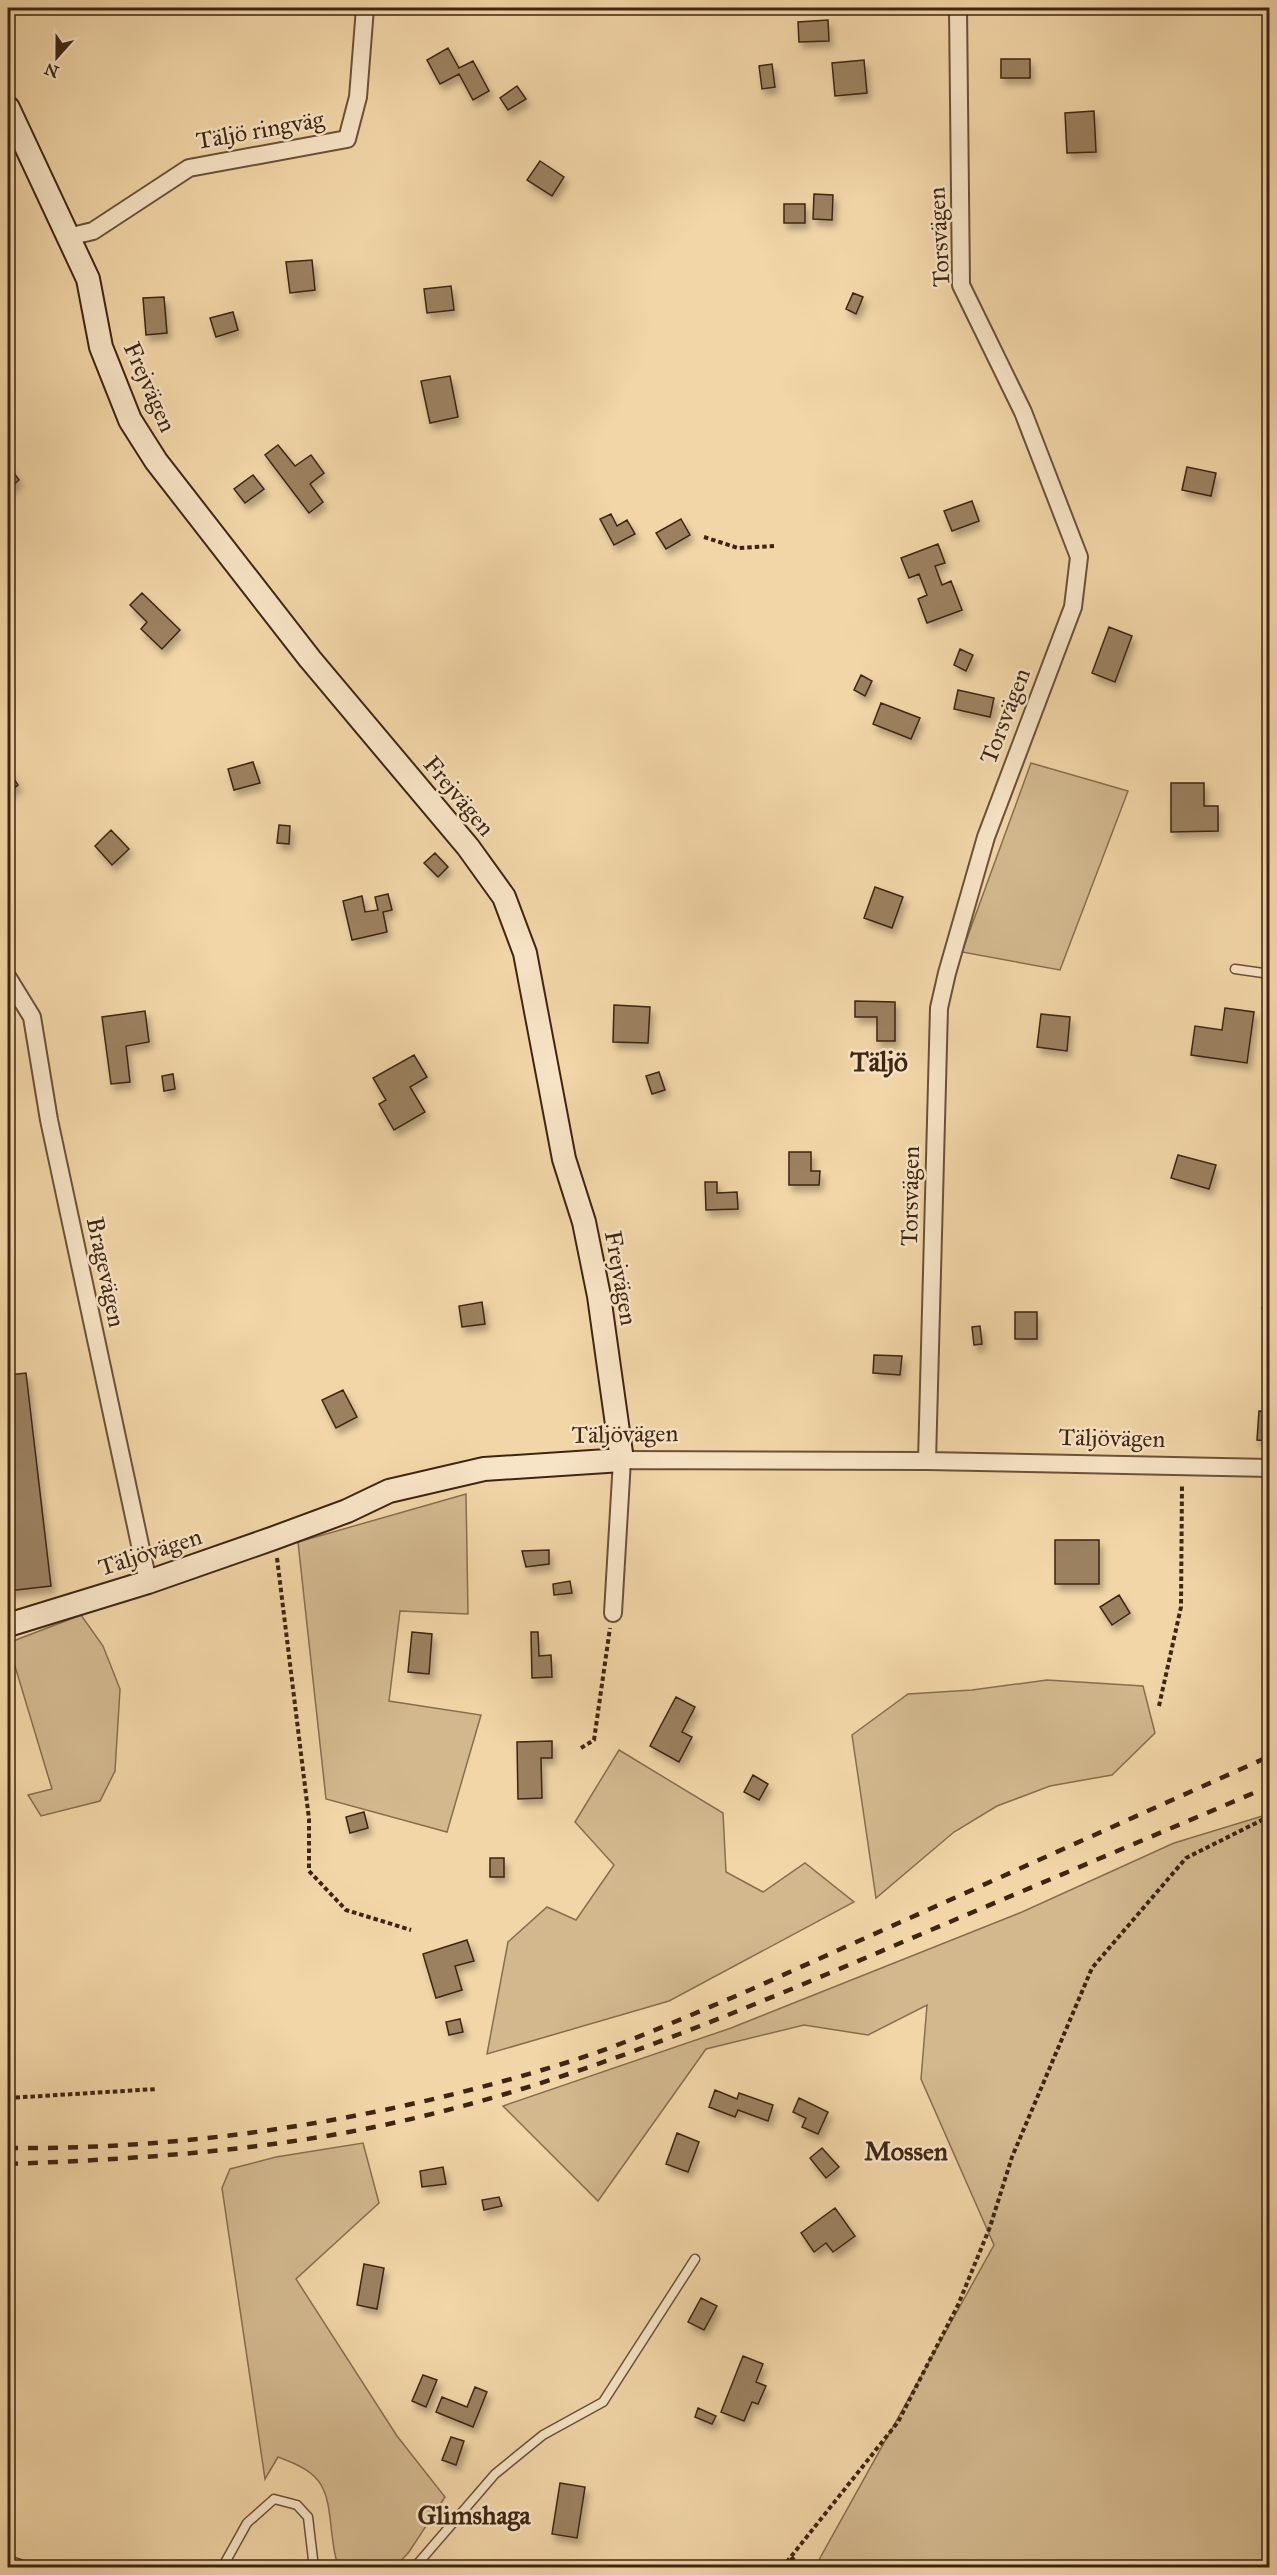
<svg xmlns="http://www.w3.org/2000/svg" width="1277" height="2575" font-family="'IM FELL Great Primer',serif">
<defs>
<filter id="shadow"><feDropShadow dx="3.5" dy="6" stdDeviation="3" flood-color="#0004"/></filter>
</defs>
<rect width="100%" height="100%" fill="#f2d6a7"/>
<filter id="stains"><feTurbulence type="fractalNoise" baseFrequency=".00333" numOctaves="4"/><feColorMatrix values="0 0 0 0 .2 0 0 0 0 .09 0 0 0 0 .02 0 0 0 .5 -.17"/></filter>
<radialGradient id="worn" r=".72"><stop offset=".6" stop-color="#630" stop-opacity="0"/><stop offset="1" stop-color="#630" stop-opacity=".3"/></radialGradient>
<path fill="#d3b88e" stroke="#886e50" stroke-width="1.5" d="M1031 763 1128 791 1060 970 962 952Z
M466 1494 468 1614 400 1611 389 1701 481 1715 447 1832 326 1799 298 1542Z
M81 1615 103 1646 120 1689 115 1771 100 1801 41 1816 28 1795 52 1789 8 1643Z
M1047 1680 1143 1686 1155 1733 1112 1775 1050 1786 997 1806 954 1832 876 1898 852 1735 908 1694 972 1690Z
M619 1750 723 1813 726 1872 763 1892 805 1863 854 1902 669 2001 487 2054 508 1942 547 1907 576 1920 614 1865 575 1822Z
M1269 1814V2567H815L994 2245 921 2079 927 2005 868 2035 804 2025 706 2049 598 2201 503 2106 731 2028 1022 1912 1174 1843Z
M363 2143 379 2203 296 2279 397 2436 445 2497 409 2552 395 2567H339C334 2557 334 2547 332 2535 327 2487 325 2474 278 2457L265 2479 222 2188 230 2169 276 2157Z"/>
<path fill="#9c8160" stroke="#3e2513" stroke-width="1.5" filter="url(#shadow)" d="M828 20 829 41 799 42 798 22Z
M448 48 459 68 473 61 489 91 473 100 459 74 440 84 427 60Z
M1001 59H1030V78H1001Z
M864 60 867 93 835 96 832 63Z
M772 64 775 87 762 89 759 66Z
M517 86 526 99 508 110 500 98Z
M1094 111 1096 152 1067 153 1065 113Z
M540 161 564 177 552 196 527 180Z
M814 194 833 195 832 220 813 219Z
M784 204H805V223H784Z
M312 260 315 290 290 293 286 262Z
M451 286 454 310 427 313 424 289Z
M853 293 863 297 856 314 846 309Z
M164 297 167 333 146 335 143 298Z
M233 312 238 330 216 337 210 318Z
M450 376 458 417 430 423 421 381Z
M278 445 295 466 311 455 324 473 310 484 323 502 309 513 265 455Z
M8 465 19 480 8 490Z
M1187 467 1216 473 1211 496 1182 490Z
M253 475 264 489 245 503 234 489Z
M972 501 979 521 952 531 944 511Z
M611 514 617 526 627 520 635 534 614 545 600 519Z
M681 519 690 535 666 549 656 533Z
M938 544 945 563 935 566 942 585 951 581 962 610 927 623 918 599 927 595 919 574 909 578 901 558Z
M142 593 180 630 162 649 141 629 147 622 130 605Z
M1109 627 1132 636 1115 682 1092 673Z
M960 649 973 655 966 671 954 665Z
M861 675 872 681 865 696 854 690Z
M958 690 994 698 990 717 954 709Z
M881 703 920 718 911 739 873 724Z
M253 762 260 783 234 790 228 769Z
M8 770 18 785 8 793Z
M1171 783H1204V806H1218V831L1171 832Z
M279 825 290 826 289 844 277 843Z
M111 830 129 849 112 865 95 846Z
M435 853 448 867 438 877 424 863Z
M875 887 903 897 892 928 864 918Z
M388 894 392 910 383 912 387 932 352 940 343 901 362 896 365 912 378 910 375 897Z
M855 1001 895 1002V1041H877V1017H855Z
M614 1005 650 1007 648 1043 613 1042Z
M1225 1008 1254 1012 1247 1063 1191 1055 1195 1026 1222 1030Z
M145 1011 149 1042 126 1046 130 1082 111 1084 102 1017Z
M1041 1014 1070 1017 1067 1051 1037 1047Z
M414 1055 427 1077 410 1087 425 1112 394 1130 379 1104 386 1100 373 1078Z
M659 1072 665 1090 652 1094 646 1076Z
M173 1074 175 1089 164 1091 162 1076Z
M789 1152H811V1171H820L819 1185H789Z
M1178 1155 1216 1165 1209 1189 1171 1178Z
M705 1182H717V1193L737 1192 738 1209 706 1210Z
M482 1302 485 1324 462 1327 459 1306Z
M1270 1305V1330L1262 1308Z
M1015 1312H1037V1339H1015Z
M980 1326 982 1344 974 1345 972 1327Z
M874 1355 902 1356 900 1375 873 1373Z
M26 1373 51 1586 8 1591V1375Z
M343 1390 357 1417 336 1428 322 1400Z
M1259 1411 1270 1412V1441L1257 1440Z
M1055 1540H1099V1584H1055Z
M549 1550V1564L526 1567 522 1551Z
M570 1581 572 1593 554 1595 553 1584Z
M1119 1595 1130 1613 1112 1625 1100 1607Z
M412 1632 432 1634 429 1674 408 1672Z
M531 1632H538L539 1656 551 1655 552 1677 532 1678Z
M676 1697 695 1707 682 1732 692 1737 679 1762 650 1746Z
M552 1741V1758H541L542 1798 518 1799 517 1742Z
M753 1775 768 1784 759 1800 744 1792Z
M364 1812 368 1828 350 1833 346 1817Z
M490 1858H504V1877H490Z
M467 1940 474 1961 455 1966 462 1990 436 1998 423 1954Z
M460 2019 463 2032 449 2035 446 2022Z
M715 2090 737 2099 739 2093 773 2105 768 2121 738 2110 735 2117 709 2107Z
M799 2098 828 2112 818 2134 802 2127 806 2118 793 2112Z
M677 2133 699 2142 688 2172 666 2164Z
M822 2148 839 2167 826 2178 810 2158Z
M443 2167 446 2184 422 2187 420 2171Z
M499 2197 502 2206 484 2210 482 2200Z
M835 2208 855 2236 833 2252 826 2243 814 2252 801 2233Z
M364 2264 384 2268 377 2309 357 2305Z
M701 2298 717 2306 704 2330 688 2322Z
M743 2356 763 2364 756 2382 766 2386 758 2404 752 2402 744 2421 721 2412Z
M423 2375 437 2380 426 2407 412 2401Z
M475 2387 487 2392 473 2427 436 2412 442 2397 467 2407Z
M698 2408 716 2416 712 2424 695 2417Z
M451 2437 464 2441 456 2465 442 2460Z
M560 2483 585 2487 577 2538 552 2534Z"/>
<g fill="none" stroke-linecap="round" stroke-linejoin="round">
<defs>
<path id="lane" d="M1235 969 1270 974
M8 2560 31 2568
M222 2568 247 2523 274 2499 297 2505 308 2517 314 2568
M414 2568 495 2474 543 2435 603 2402 695 2259"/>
<path id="street" d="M68 237 93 231 189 168 347 139 358 97 365 8
M8 978 32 1017 49 1120 148 1582
M927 1461 939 1008 947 973 986 837 1073 607 1079 557 1023 412 961 285 958 8
M613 1613 622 1460 927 1461 1270 1468"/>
<path id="secondary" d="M8 108 88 279 101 347 130 420 156 461 310 659 468 847 504 897 525 953 564 1159 584 1222 599 1296 622 1460 484 1469 389 1491 347 1511 274 1538 148 1582 8 1625"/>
</defs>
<use href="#lane" stroke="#6b5138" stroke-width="11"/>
<use href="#street" stroke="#6b5138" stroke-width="20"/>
<use href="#secondary" stroke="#3e2513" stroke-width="26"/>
<path stroke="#3e2513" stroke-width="4" stroke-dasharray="4.5 3" stroke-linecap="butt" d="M704 537 738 548 774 546
M277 1558 309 1819V1871L346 1910 411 1930
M1159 1706 1181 1607 1182 1484
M581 1748 594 1740 610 1628
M8 2098 157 2089
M791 2557 802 2568
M782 2568 898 2422 958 2305 990 2227 1012 2157 1092 1968 1186 1858 1270 1816"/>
<use href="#lane" stroke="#f7e4c6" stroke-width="8"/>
<use href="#street" stroke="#f7e4c6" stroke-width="16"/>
<use href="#secondary" stroke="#f7e4c6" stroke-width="22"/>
<path stroke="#3e2513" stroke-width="4.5" stroke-dasharray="10 10" stroke-linecap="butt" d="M8 2148C194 2150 384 2119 562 2064 624 2045 683 2018 743 1993L1270 1756
M8 2164C112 2160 217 2154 320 2137 512 2106 693 2031 870 1956 1003 1899 1137 1843 1270 1786"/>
</g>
<g text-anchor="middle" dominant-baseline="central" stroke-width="5" stroke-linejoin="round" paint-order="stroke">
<g font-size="24" fill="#3e2513" stroke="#f7e4c6">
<text transform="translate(260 130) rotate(-10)">Täljö ringväg</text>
<text transform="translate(939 237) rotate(-93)">Torsvägen</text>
<text transform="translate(150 387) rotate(66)">Frejvägen</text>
<text transform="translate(1005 716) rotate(-69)">Torsvägen</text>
<text transform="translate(459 796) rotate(50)">Frejvägen</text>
<text transform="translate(910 1196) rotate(-89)">Torsvägen</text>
<text transform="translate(106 1272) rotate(78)">Bragevägen</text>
<text transform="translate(621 1278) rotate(80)">Frejvägen</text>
<text transform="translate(625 1434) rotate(-1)">Täljövägen</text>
<text transform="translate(1112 1438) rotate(1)">Täljövägen</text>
<text transform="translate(150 1552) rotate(-18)">Täljövägen</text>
</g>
<g font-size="26" font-weight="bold" fill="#3e2513" stroke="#f7e4c6">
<text x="906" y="2151">Mossen</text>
<text x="474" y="2515">Glimshaga</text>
</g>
<g font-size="27" font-weight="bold" fill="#3e2513" stroke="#f7e4c6">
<text x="879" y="1061">Täljö</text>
</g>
</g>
<rect width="1277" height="2575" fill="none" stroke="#f2d6a7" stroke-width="30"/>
<rect x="9" y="9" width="1259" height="2557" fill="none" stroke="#3e2513" stroke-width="3"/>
<rect x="15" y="15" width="1247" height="2545" fill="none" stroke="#3e2513" stroke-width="1.5"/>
<g transform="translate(57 57) rotate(201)" stroke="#f7e4c6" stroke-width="4.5" paint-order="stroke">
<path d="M0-4.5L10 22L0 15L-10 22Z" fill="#3e2513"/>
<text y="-9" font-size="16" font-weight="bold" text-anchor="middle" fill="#3e2513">N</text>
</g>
<rect width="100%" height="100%" filter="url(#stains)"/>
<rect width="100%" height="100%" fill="url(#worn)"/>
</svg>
